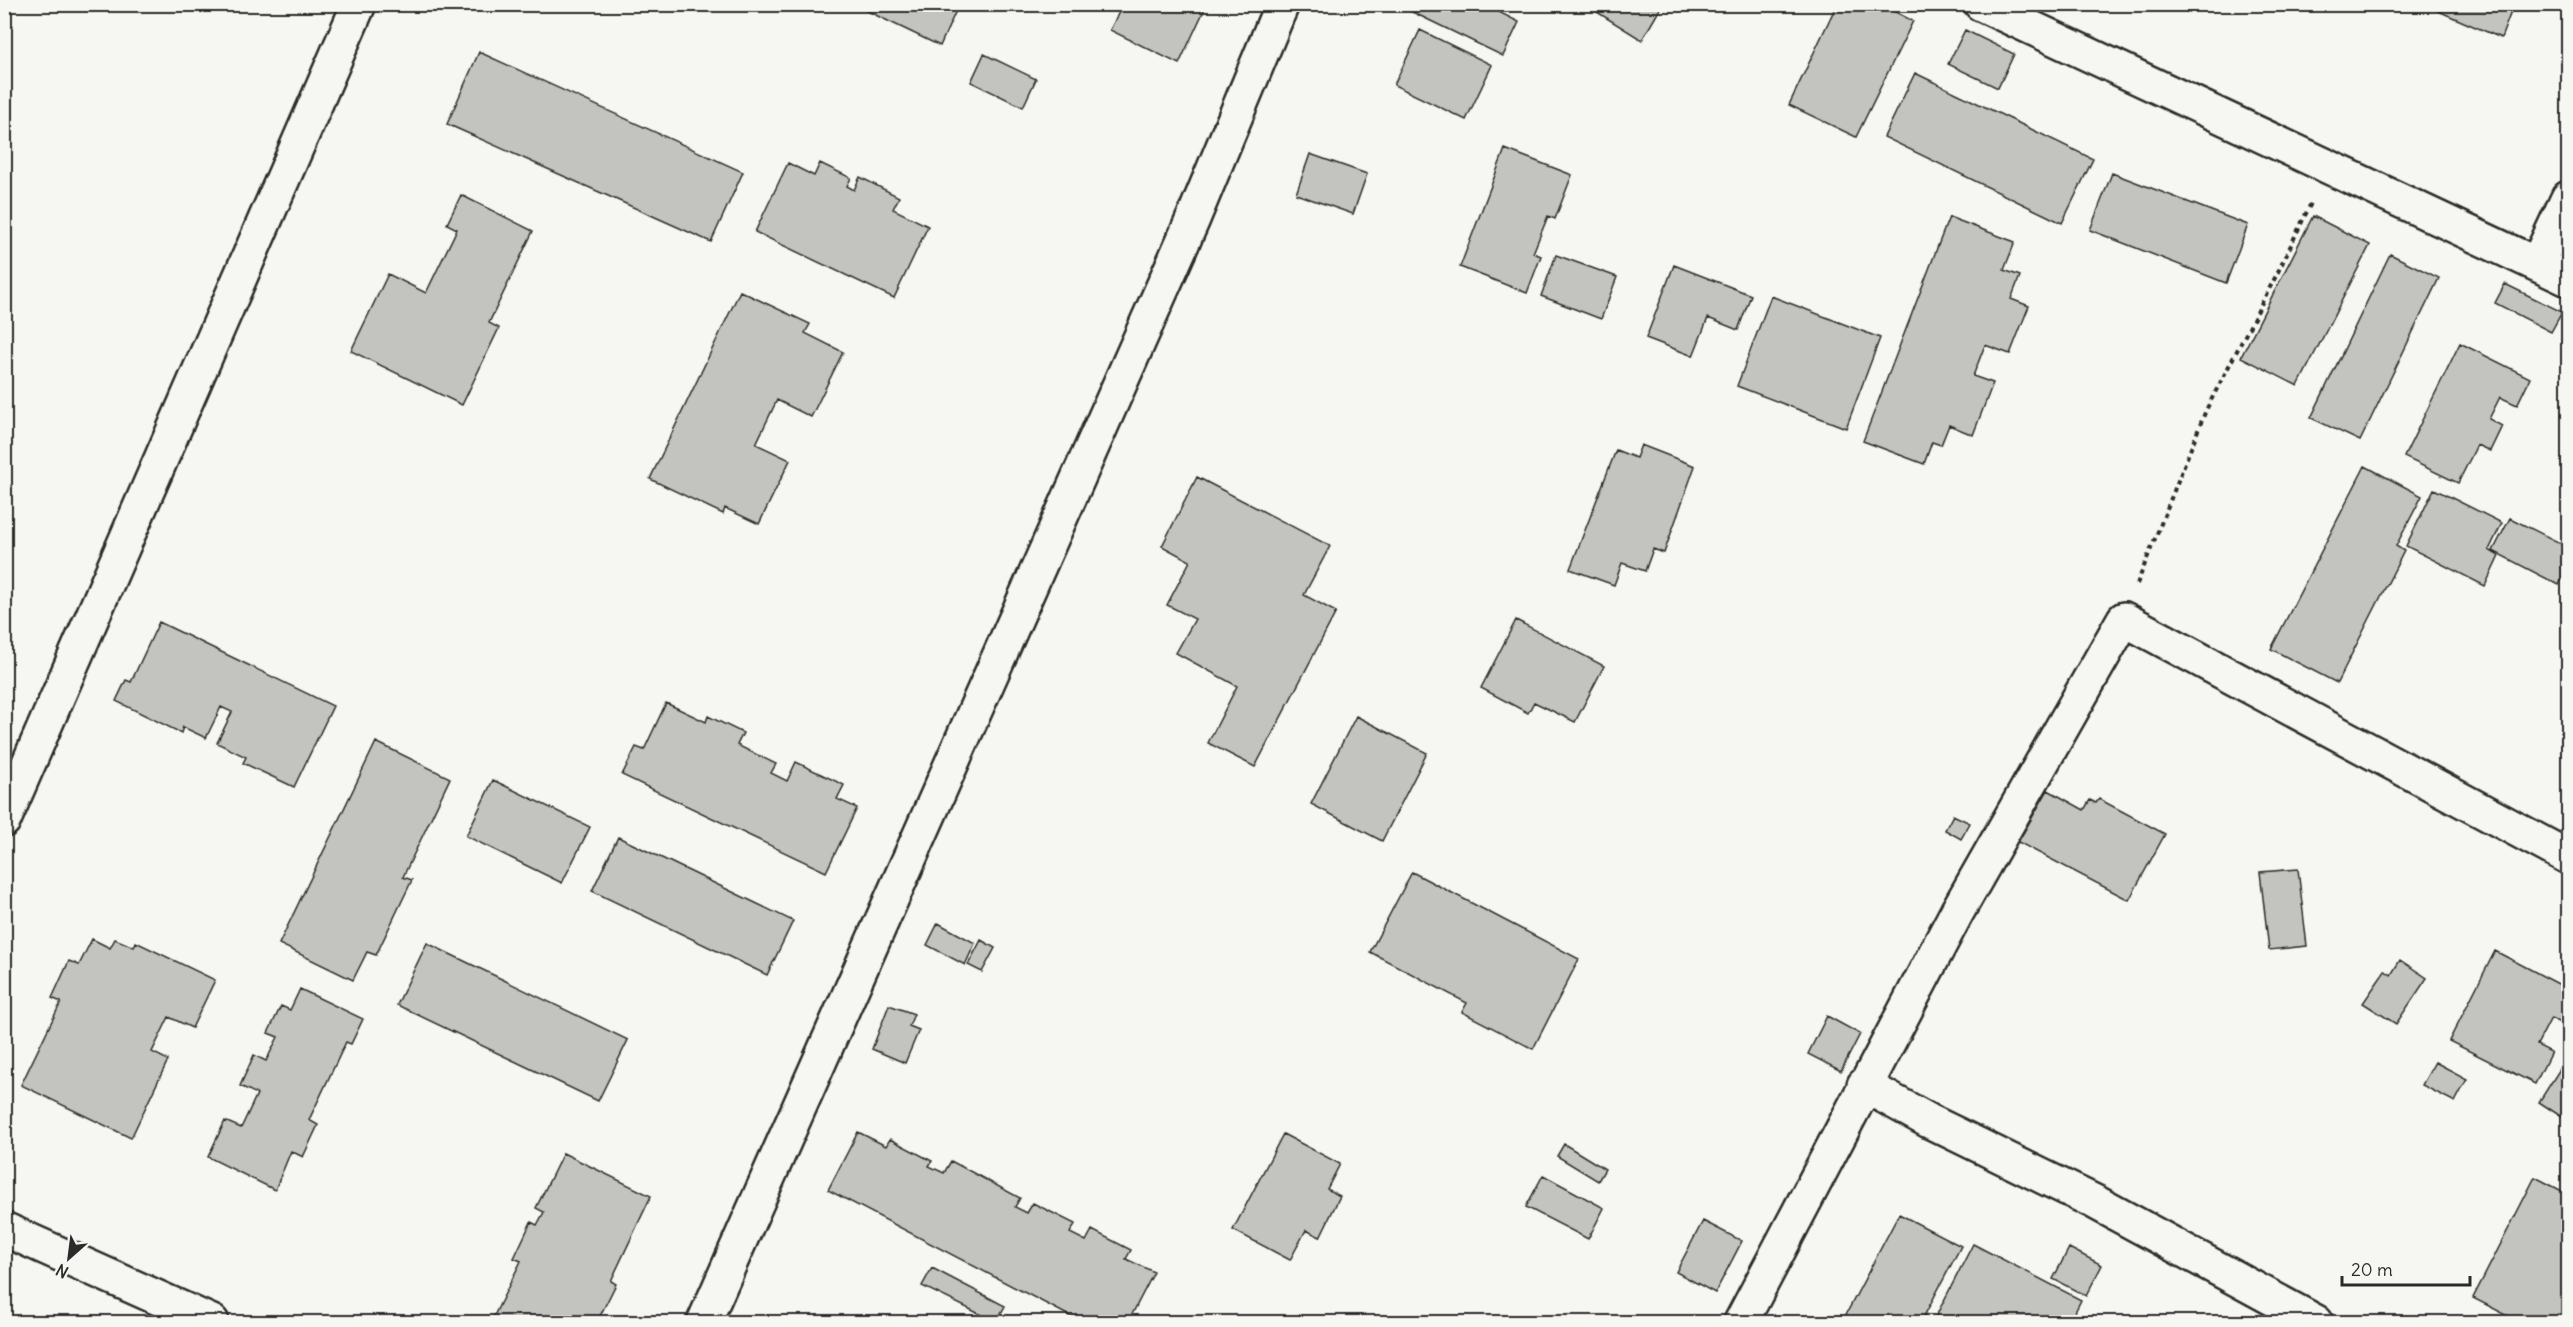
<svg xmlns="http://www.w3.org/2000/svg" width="2573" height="1327" font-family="Delius,sans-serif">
<rect width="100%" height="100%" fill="#f6f6f2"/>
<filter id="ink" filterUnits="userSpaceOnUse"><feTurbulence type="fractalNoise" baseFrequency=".0167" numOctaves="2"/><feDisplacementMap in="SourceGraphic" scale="12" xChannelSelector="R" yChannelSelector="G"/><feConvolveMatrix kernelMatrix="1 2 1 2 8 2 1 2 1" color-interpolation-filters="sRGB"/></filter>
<g filter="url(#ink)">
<path fill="#c3c3c0" stroke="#2b2b2b" stroke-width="1.5" d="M862 4H959L940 46 861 8Z
M1123 4H1207L1179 64 1110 30Z
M1403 4H1483L1519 22 1503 56 1402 7Z
M1584 4H1663L1642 40Z
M1837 4H1880L1913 21 1856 137 1789 105Z
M2422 4H2514L2501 38Z
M1420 30 1492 65 1466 120 1394 85Z
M1965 30 2014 54 1998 88 1948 64Z
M479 52 743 172 711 242 447 124Z
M984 54 1036 79 1023 107 971 82Z
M1915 73 2093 159 2062 223 1884 137Z
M1505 149 1572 175 1555 219 1548 216 1533 253 1541 256 1527 293 1460 267Z
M1310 154 1367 174 1353 214 1296 194Z
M788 163 814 176 820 163 851 178 847 186 854 190 860 177 899 197 893 209 928 226 894 298 755 232Z
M2112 173 2248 225 2226 283 2090 230Z
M461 195 533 231 489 323 499 328 462 405 351 351 388 274 426 293 457 229 447 224Z
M2313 216 2370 245 2298 386 2241 357Z
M1949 217 2015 242 2004 270 2020 276 2011 299 2029 306 2010 354 1985 345 1973 376 1993 383 1973 435 1949 425 1941 445 1932 442 1924 464 1863 441Z
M2390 254 2439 278 2360 441 2311 418Z
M1556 255 1617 277 1601 319 1541 296Z
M1674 265 1751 295 1738 330 1708 318 1693 356 1646 338Z
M2505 284 2562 312 2551 332 2495 303Z
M740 291 810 324 805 333 843 352 811 417 777 400 756 444 790 460 759 524 725 508 723 514 650 479Z
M1771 296 1880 338 1846 428 1737 386Z
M2460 343 2530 378 2517 405 2500 397 2489 419 2502 426 2490 451 2477 445 2458 483 2404 457Z
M1641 445 1695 466 1664 553 1653 549 1645 571 1622 563 1614 585 1570 569 1616 450 1636 458Z
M2365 466 2422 496 2396 546 2404 551 2337 683 2271 649Z
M1197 477 1330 546 1304 595 1336 612 1255 767 1208 743 1237 686 1176 653 1195 619 1167 605 1190 561 1162 546Z
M2434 489 2502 523 2489 550 2499 556 2485 586 2406 546Z
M2510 518 2568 547V566L2559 585 2493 551Z
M1516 620 1604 666 1575 722 1534 702 1528 713 1481 688Z
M159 622 333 706 294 787 243 763 246 757 217 743 232 712 221 707 206 738 183 727 181 733 116 701 126 680 131 682Z
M666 703 706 722 708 716 743 733 737 745 776 764 771 773 787 781 796 762 844 785 837 799 857 808 826 872 622 775 636 747 644 750Z
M1356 716 1427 753 1382 841 1311 804Z
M376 742 450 778 403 877 412 880 376 955 367 952 353 980 279 944Z
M493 780 590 827 562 883 466 836Z
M2048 790 2084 810 2090 800 2096 803 2099 799 2165 834 2129 900 2018 842Z
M1953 815 1970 823 1961 839 1945 830Z
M618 837 793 921 767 975 592 891Z
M2298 869 2307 946 2269 950 2260 872Z
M1412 872 1579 959 1533 1049 1462 1012 1467 1003 1370 952Z
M938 923 975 943 965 965 927 945Z
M92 939 110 948 115 939 134 947 136 942 215 980 192 1028 169 1017 152 1052 168 1060 131 1138 21 1085 61 1002 52 998 69 961 79 965Z
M981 940 995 948 982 972 968 965Z
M427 943 628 1040 598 1101 397 1005Z
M2495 951 2568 989V1018L2565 1025 2551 1018 2537 1045 2551 1052 2535 1084 2449 1041Z
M2400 960 2427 978 2396 1024 2363 1003 2385 971 2391 975Z
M300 989 363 1019 351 1044 346 1042 309 1120 318 1125 303 1157 291 1151 275 1190 208 1157 225 1121 241 1128 257 1094 240 1086 254 1055 266 1061 278 1037 268 1033 281 1006 290 1010Z
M889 1005 914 1014 909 1026 919 1030 905 1063 872 1049Z
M1827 1016 1860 1034 1841 1071 1808 1054Z
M2568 1056V1121L2539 1102Z
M2435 1062 2467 1079 2455 1102 2422 1085Z
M858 1132 886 1146 890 1139 932 1161 929 1166 944 1173 951 1161 1020 1198 1015 1207 1027 1213 1033 1203 1075 1224 1070 1233 1086 1241 1092 1230 1131 1250 1126 1259 1154 1272 1128 1322H1081L828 1190Z
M1283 1134 1340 1164 1327 1189 1340 1196 1320 1237 1306 1230 1290 1260 1233 1230Z
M1564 1144 1605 1169 1598 1181 1557 1156Z
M563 1153 651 1196 611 1281 616 1284 597 1322H491L521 1261 514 1258 531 1222 537 1225 544 1212 536 1208Z
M1543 1175 1604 1208 1588 1239 1526 1207Z
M2535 1177 2568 1194 2567 1322H2520L2473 1298Z
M1899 1214 1961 1246 1921 1322H1842Z
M1703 1221 1742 1241 1715 1293 1676 1272Z
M1973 1244 2081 1300 2070 1322H1933Z
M2069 1248 2102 1265 2086 1296 2053 1279Z
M932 1268 1005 1306 996 1322 922 1286Z"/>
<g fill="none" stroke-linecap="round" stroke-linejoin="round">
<defs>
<path id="minor" d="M1981 4 2568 279
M2537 264 2568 198
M4 820 359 4
M1864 1085 1929 1121 2095 1202 2316 1322
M4 1229 212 1322
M704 1322 1193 219 1282 4
M1741 1322 1957 912 2124 619 2568 857"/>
</defs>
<use href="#minor" stroke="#2b2b2b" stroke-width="38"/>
<path stroke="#2b2b2b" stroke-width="4" stroke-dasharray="4.5 4.5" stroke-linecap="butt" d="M2137 584 2206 410 2278 272 2312 201"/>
<use href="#minor" stroke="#f6f6f2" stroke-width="33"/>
</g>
</g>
<rect width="2573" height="1327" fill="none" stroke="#f6f6f2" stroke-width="24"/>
<rect x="12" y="12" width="2549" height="1303" fill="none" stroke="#2b2b2b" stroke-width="2" filter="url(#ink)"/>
<g transform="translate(69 1258) rotate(208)" stroke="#f6f6f2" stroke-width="4.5" paint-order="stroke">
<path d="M0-4.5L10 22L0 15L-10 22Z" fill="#2b2b2b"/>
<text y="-9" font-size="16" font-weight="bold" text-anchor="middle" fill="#2b2b2b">N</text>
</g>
<path d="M2342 1276v9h128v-9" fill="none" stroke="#2b2b2b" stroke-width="3"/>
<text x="2351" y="1276" font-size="18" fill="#2b2b2b" stroke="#f6f6f2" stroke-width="4.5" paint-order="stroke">20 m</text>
</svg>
